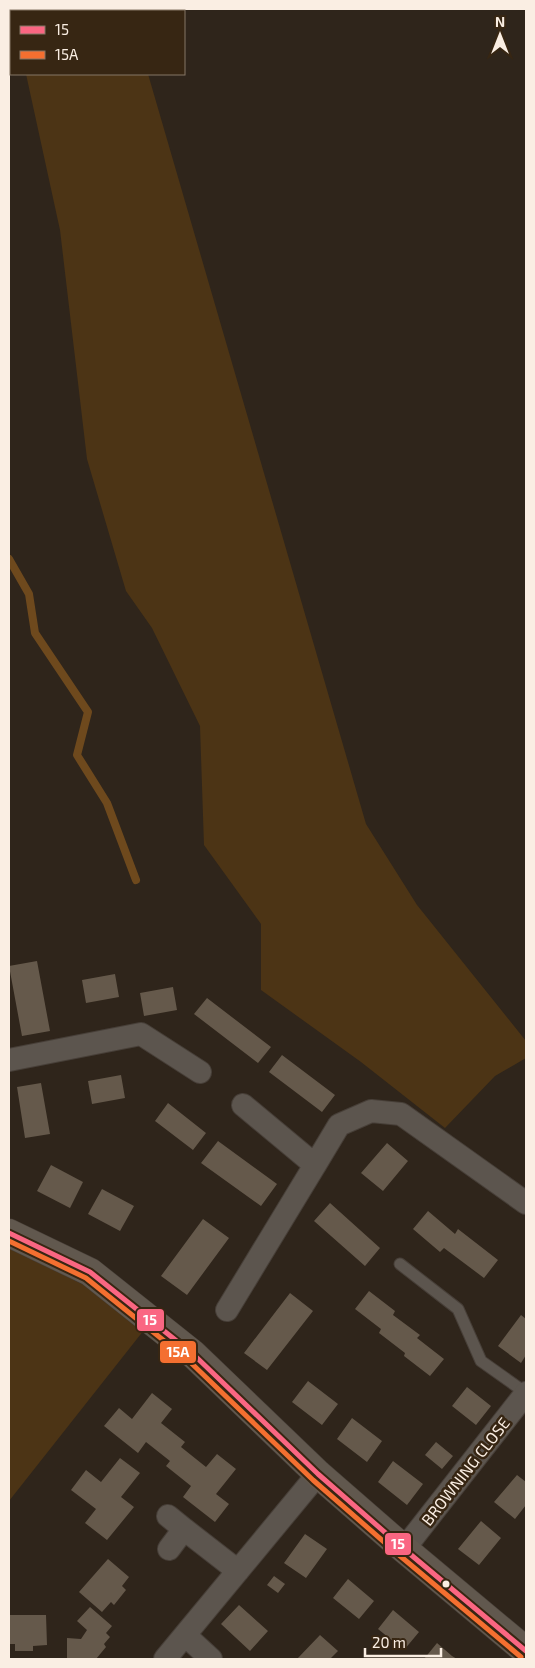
<svg xmlns="http://www.w3.org/2000/svg" width="535" height="1668" font-family="'Exo 2',sans-serif">
<rect width="100%" height="100%" fill="#2f251b"/>
<path fill="#4c3415" d="M12 9H130V11H12Z
M26 74H148L366 824 417 905 526 1041V1058L495 1076 445 1128 361 1062 261 990V924L204 845 200 726 152 628 126 591 87 459 60 230Z
M9 1247 86 1286 144 1330 9 1501Z"/>
<g fill="none" stroke-linecap="round" stroke-linejoin="round">
<path stroke="#6e491d" stroke-width="8" d="M9 559 29 594 35 633 88 712 77 755 107 803 136 880"/>
</g>
<path fill="#65594b" d="M37 961 50 1031 22 1036 9 966Z
M115 974 119 997 86 1003 82 980Z
M173 987 177 1010 144 1016 140 993Z
M207 998 271 1047 258 1063 194 1014Z
M282 1055 335 1095 322 1112 269 1072Z
M121 1075 125 1098 92 1104 88 1081Z
M41 1083 50 1134 25 1138 17 1087Z
M168 1103 206 1133 193 1150 155 1121Z
M218 1141 277 1184 261 1206 201 1163Z
M387 1143 408 1161 383 1191 361 1173Z
M51 1165 83 1182 70 1208 37 1191Z
M102 1189 134 1206 120 1231 88 1214Z
M330 1203 380 1248 365 1266 314 1221Z
M428 1211 455 1234 458 1229 498 1260 484 1278 444 1248 440 1252 413 1229Z
M203 1219 229 1238 187 1295 161 1276Z
M369 1291 395 1311 393 1315 420 1335 417 1338 444 1359 430 1376 404 1356 405 1353 379 1333 381 1329 355 1309Z
M290 1293 313 1311 267 1370 244 1353Z
M521 1315 526 1319V1355L521 1363 498 1346Z
M308 1381 338 1404 322 1425 292 1402Z
M467 1387 491 1406 476 1425 452 1406Z
M152 1393 172 1409 161 1423 185 1442 181 1447 206 1467 217 1454 236 1469 216 1494 229 1504 215 1522 183 1497 191 1486 166 1466 170 1461 146 1442 138 1453 104 1426 119 1408 132 1419Z
M352 1418 382 1441 367 1462 337 1439Z
M436 1442 453 1456 442 1469 425 1455Z
M120 1458 140 1473 121 1497 134 1507 107 1540 85 1523 96 1509 71 1490 86 1470 101 1482Z
M393 1461 423 1484 407 1505 378 1482Z
M517 1475 526 1482V1505L515 1519 494 1502Z
M481 1521 501 1538 479 1565 458 1549Z
M305 1534 327 1549 306 1578 284 1563Z
M108 1559 129 1577 122 1586 126 1590 114 1605 111 1602 102 1612 79 1592Z
M274 1576 285 1584 278 1593 267 1585Z
M348 1579 374 1601 359 1619 333 1598Z
M239 1605 268 1631 250 1651 221 1624Z
M90 1607 112 1626 106 1633 110 1637 104 1644 106 1647 96 1659H67V1638L81 1639 87 1630 77 1621Z
M393 1610 419 1632 404 1650 378 1629Z
M9 1615H46L47 1645 33 1646V1651H15V1644H9Z
M320 1635 338 1651 330 1659H297Z
M437 1643 452 1656 457 1659H424Z"/>
<g fill="none" stroke-linecap="round" stroke-linejoin="round">
<defs>
<path id="lane" d="M400 1264 458 1309 481 1361 526 1393"/>
<path id="street" d="M9 1060 141 1034 200 1072
M315 1165 339 1125 371 1111 401 1114 526 1203
M227 1310 315 1165 243 1105
M168 1516 184 1529
M169 1549 184 1529 238 1571
M404 1549 526 1393
M185 1635 211 1659
M165 1659 318 1474"/>
<path id="secondary" d="M9 1233 90 1272 193 1354 318 1474 404 1549 526 1651"/>
</defs>
<use href="#lane" stroke="#473f38" stroke-width="13"/>
<use href="#street" stroke="#473f38" stroke-width="24"/>
<use href="#secondary" stroke="#473f38" stroke-width="29"/>
<use href="#lane" stroke="#5c554e" stroke-width="11"/>
<use href="#street" stroke="#5c554e" stroke-width="22"/>
<use href="#secondary" stroke="#61584e" stroke-width="28"/>
<defs>
<path id="bus-1" d="M9 1233 90 1272 193 1354 318 1474 404 1549 526 1651"/>
<path id="bus-2" d="M9 1241 86 1278 188 1360 313 1480 399 1555 521 1657"/>
</defs>
<use href="#bus-1" stroke="#372613" stroke-width="9"/>
<use href="#bus-2" stroke="#372613" stroke-width="9"/>
<use href="#bus-1" stroke="#fa6682" stroke-width="5"/>
<use href="#bus-2" stroke="#f46f30" stroke-width="5"/>
</g>
<circle fill="#faeee3" stroke="#372613" stroke-width="2" cx="446" cy="1584" r="4.5"/>
<g text-anchor="middle" dominant-baseline="central" stroke-width="5" stroke-linejoin="round" paint-order="stroke">
<g font-size="16" fill="#faeee3" stroke="#372613">
<text transform="translate(465 1471) rotate(-52)">BROWNING CLOSE</text>
</g>
</g>
<g stroke="#372613" stroke-width="2">
<rect x="136" y="1308" width="29" height="24" rx="5" fill="#fa6682"/>
<rect x="159" y="1340" width="38" height="24" rx="5" fill="#f46f30"/>
<rect x="384" y="1532" width="28" height="24" rx="5" fill="#fa6682"/>
</g>
<g font-size="14" text-anchor="middle" font-weight="bold" fill="#fff">
<text x="150" y="1325">15</text>
<text x="178" y="1357">15A</text>
<text x="398" y="1549">15</text>
</g>
<rect width="535" height="1668" fill="none" stroke="#faeee3" stroke-width="20"/>
<rect x="10" y="10" width="175" height="65" fill="#372613" stroke="#857666"/>
<rect x="20" y="26" width="25" height="8" fill="#fa6682" stroke="#857666"/>
<text x="55" y="35" font-size="15" fill="#faeee3">15</text>
<rect x="20" y="51" width="25" height="8" fill="#f46f30" stroke="#857666"/>
<text x="55" y="60" font-size="15" fill="#faeee3">15A</text>
<g transform="translate(500 35)" stroke="#372613" stroke-width="4" paint-order="stroke">
<path d="M0-4L9 19L0 12L-9 19Z" fill="#faeee3"/>
<text y="-8" font-size="14" font-weight="bold" text-anchor="middle" fill="#faeee3">N</text>
</g>
<path d="M365 1648v8h76v-8" fill="none" stroke="#faeee3" stroke-width="2.5"/>
<text x="372" y="1648" font-size="15" fill="#faeee3" stroke="#372613" stroke-width="4" paint-order="stroke">20 m</text>
</svg>
